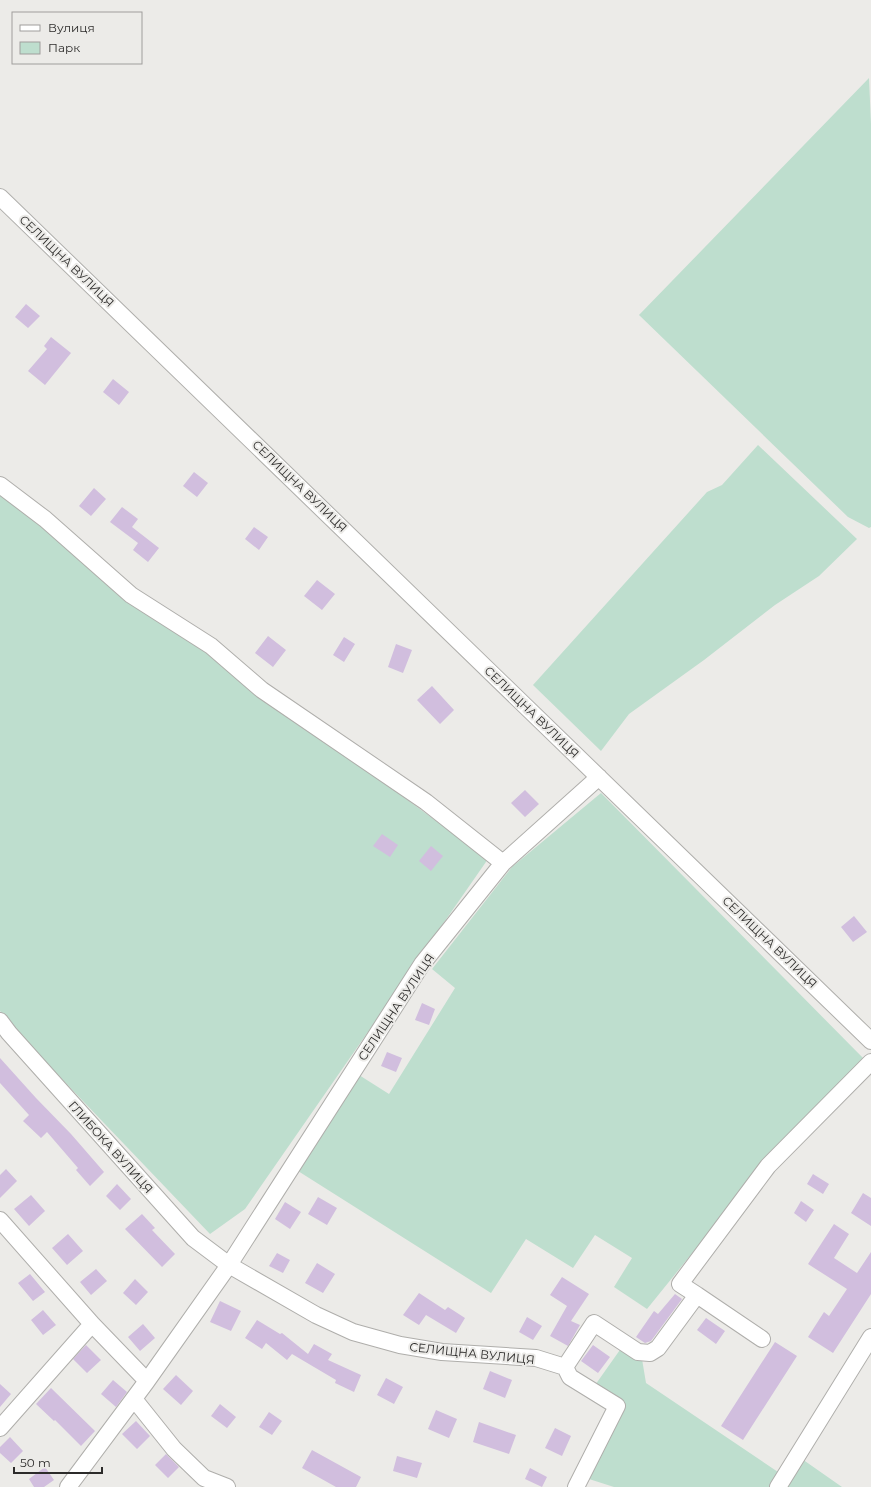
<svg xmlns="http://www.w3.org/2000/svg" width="871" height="1487" font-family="Montserrat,sans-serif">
<rect width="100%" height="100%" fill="#ecebe8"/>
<path fill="#bedece" d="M869 78 871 124V527L869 528 848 517 639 315Z
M758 445 857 539 819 576 775 605 704 660 629 714 601 751 533 685 707 492 722 485Z
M0 493 128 595 488 859 245 1209 210 1234 17 1032 0 1011Z
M601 793 865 1060 765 1163 647 1309 614 1287 632 1258 595 1235 573 1268 526 1239 491 1293 298 1171 359 1075 389 1094 455 988 432 969 512 867Z
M622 1347 642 1359 646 1383 781 1474 773 1487H614L589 1479 621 1406 593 1388Z
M802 1459 842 1487H785Z"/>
<path fill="#d1bede" d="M26 304 40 316 28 328 15 317Z
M51 337 71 353 45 385 28 371 47 349 44 346Z
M113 379 129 392 119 405 103 392Z
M194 472 208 483 197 497 183 486Z
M94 488 106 499 91 516 79 506Z
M122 507 138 519 132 527 159 548 148 562 133 550 138 543 110 522Z
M254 527 268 537 259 550 245 539Z
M317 580 335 594 322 610 304 596Z
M268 636 286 650 273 667 255 653Z
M344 637 355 644 344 662 333 655Z
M396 644 412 650 403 673 388 667Z
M432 686 454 710 440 724 417 700Z
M525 790 539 804 525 817 511 803Z
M382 834 398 845 390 857 373 846Z
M431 846 443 856 431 871 419 861Z
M854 916 867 932 853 942 841 927Z
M422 1003 435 1009 429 1025 415 1020Z
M387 1052 402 1058 396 1072 381 1066Z
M0 1058 36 1098 71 1134 104 1172 90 1186 76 1170 78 1168 47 1132 41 1138 23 1121 29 1115 0 1083Z
M6 1169 17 1181 0 1198V1175Z
M813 1174 829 1184 823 1194 807 1184Z
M117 1184 131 1199 120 1210 106 1196Z
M863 1193 871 1198V1226L851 1213Z
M31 1195 45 1211 29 1226 14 1209Z
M318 1197 337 1208 327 1225 308 1214Z
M801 1201 814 1210 806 1222 794 1213Z
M285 1202 301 1212 290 1229 275 1219Z
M142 1214 155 1228 152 1230 175 1254 162 1267 125 1229Z
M834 1224 849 1234 834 1258 857 1273 871 1252V1294L833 1353 808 1337 824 1312 829 1316 847 1289 808 1264Z
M68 1234 83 1251 67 1265 52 1248Z
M277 1253 290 1260 283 1273 269 1266Z
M317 1263 335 1274 323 1293 305 1283Z
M96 1269 107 1281 91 1295 80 1282Z
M30 1274 45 1292 33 1301 18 1283Z
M562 1277 589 1294 571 1321 580 1325 568 1346 550 1336 567 1306 550 1295Z
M135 1279 148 1292 136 1305 123 1293Z
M419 1293 445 1310 448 1307 465 1318 456 1333 426 1315 419 1325 403 1315Z
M675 1294 682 1299 651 1341 645 1343 636 1337 654 1311 658 1314Z
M220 1301 241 1311 231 1331 210 1322Z
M43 1310 56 1325 43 1335 31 1320Z
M527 1317 542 1326 533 1340 519 1332Z
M706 1318 725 1331 716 1344 697 1330Z
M257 1320 280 1334 282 1333 308 1354 314 1344 332 1354 328 1360 361 1375 354 1392 335 1383 336 1380 292 1354 287 1360 266 1343 262 1349 245 1338Z
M143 1324 155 1338 140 1351 128 1337Z
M775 1342 797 1356 743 1440 721 1426Z
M86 1345 101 1360 87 1373 73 1359Z
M593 1345 610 1357 598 1373 581 1361Z
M490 1371 512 1380 505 1398 483 1389Z
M176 1375 193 1391 181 1405 163 1389Z
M386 1378 403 1387 394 1404 377 1395Z
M113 1380 127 1392 116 1407 101 1394Z
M0 1384 11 1394 0 1407Z
M51 1388 95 1431 81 1446 55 1420 54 1421 36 1404Z
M220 1404 236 1417 227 1428 211 1416Z
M436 1410 457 1419 449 1438 428 1429Z
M269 1412 282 1421 272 1435 259 1427Z
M136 1421 150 1436 137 1449 122 1434Z
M479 1422 516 1435 509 1454 473 1442Z
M555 1428 571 1436 562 1456 545 1448Z
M10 1437 23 1451 11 1463 0 1453V1447Z
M312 1450 361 1477 356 1487H336L302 1468Z
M166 1454 179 1467 168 1478 155 1465Z
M397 1456 422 1463 417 1478 393 1471Z
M45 1467 54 1480 44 1487H34L29 1479Z
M530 1468 547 1477 542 1487 525 1479Z"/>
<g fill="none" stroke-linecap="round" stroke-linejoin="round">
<defs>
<path id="minor" d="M0 197 871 1041
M0 485 45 519 131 595 211 646 262 690 426 802 503 863
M0 1021 9 1033 193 1238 229 1265 316 1315 353 1332 400 1345 442 1352 536 1358 565 1367
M0 1220 92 1324 147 1381
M697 1295 680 1284 768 1166 871 1062
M565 1367 594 1323 638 1352 650 1353 658 1348 697 1295 762 1339
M565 1367 570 1377 617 1406 576 1487
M134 1399 174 1449 204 1478 227 1487
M0 1428 92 1324
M68 1487 147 1381 229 1265 422 964 503 863 599 777
M778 1487 871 1337"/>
</defs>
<use href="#minor" stroke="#afaeab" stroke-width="18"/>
<use href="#minor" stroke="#fff" stroke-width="16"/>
</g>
<g text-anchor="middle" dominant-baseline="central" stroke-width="4" stroke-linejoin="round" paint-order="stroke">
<g font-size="12" fill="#2c2b2a" stroke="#ecebe8">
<text transform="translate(67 261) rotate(44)">СЕЛИЩНА ВУЛИЦЯ</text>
<text transform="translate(300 486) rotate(44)">СЕЛИЩНА ВУЛИЦЯ</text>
<text transform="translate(532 712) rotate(44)">СЕЛИЩНА ВУЛИЦЯ</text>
<text transform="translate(770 942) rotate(44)">СЕЛИЩНА ВУЛИЦЯ</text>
<text transform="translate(396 1007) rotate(-56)">СЕЛИЩНА ВУЛИЦЯ</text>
<text transform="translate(111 1147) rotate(48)">ГЛИБОКА ВУЛИЦЯ</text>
<text transform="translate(472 1353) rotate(6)">СЕЛИЩНА ВУЛИЦЯ</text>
</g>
</g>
<rect x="12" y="12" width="130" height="52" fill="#ecebe8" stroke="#9f9e9c"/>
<rect x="20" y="25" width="20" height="6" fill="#ffffff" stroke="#9f9e9c"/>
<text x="48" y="32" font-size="12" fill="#2c2b2a">Вулиця</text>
<rect x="20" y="42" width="20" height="12" fill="#bedece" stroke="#9f9e9c"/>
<text x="48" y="52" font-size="12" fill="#2c2b2a">Парк</text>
<path d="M14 1467v6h88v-6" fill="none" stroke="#2c2b2a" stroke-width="2"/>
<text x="20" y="1467" font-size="12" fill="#2c2b2a" stroke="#ecebe8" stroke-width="3" paint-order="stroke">50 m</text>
</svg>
